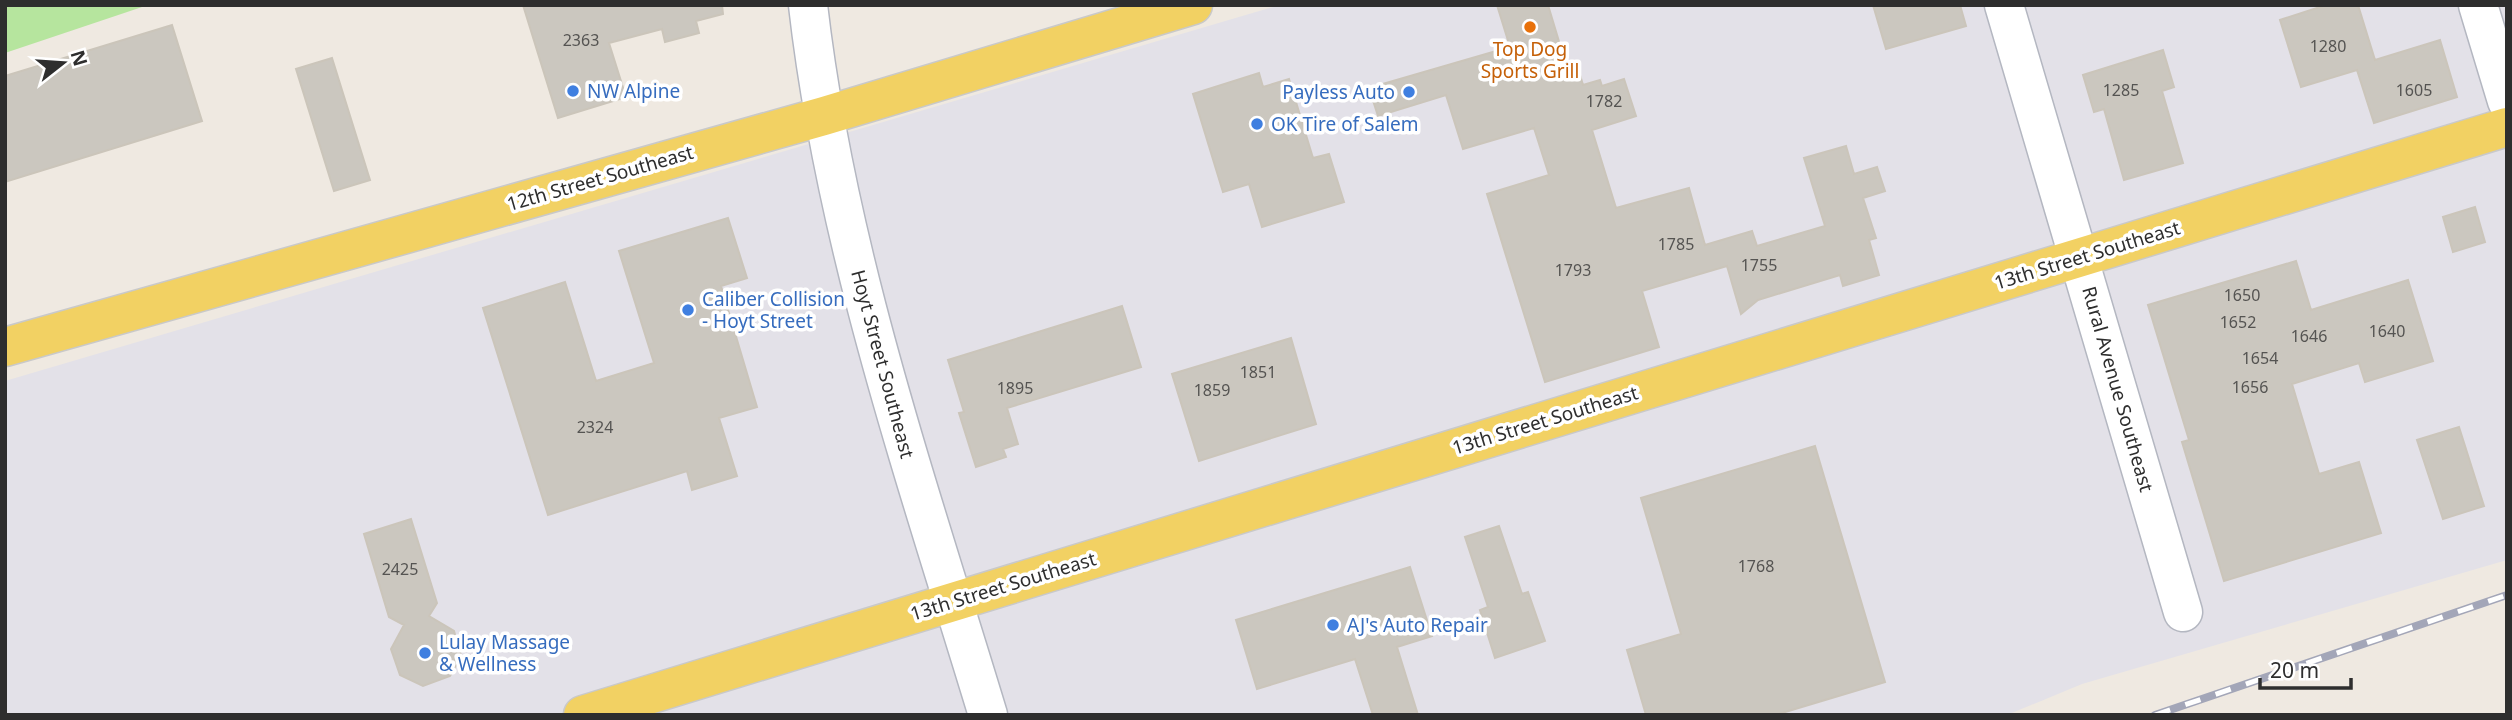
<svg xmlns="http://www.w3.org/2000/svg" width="2512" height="720" font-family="'Noto Sans',sans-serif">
<rect width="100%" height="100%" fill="#efe9e1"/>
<path fill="#e3e1e8" d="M1280 5H2507V560L2082 684 2007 715H5V381Z"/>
<path fill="#b6e59e" d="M5 5H148L5 53Z"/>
<path fill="#cbc7bf" stroke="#cbc5ba" stroke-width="2" d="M523 5H722L723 14 696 21 699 33 665 42 662 29 609 43 626 97 558 118Z
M1497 5H1548L1567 68 1577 65 1583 85 1600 80 1602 86 1624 79 1636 116 1592 130 1616 208 1689 188 1705 245 1752 231 1757 246 1825 226 1804 158 1846 146 1854 174 1877 167 1885 191 1863 198 1876 238 1869 240 1879 275 1843 286 1840 275 1758 300 1741 314 1727 266 1642 291 1659 347 1545 382 1487 194 1549 175 1534 128 1463 149 1446 95 1378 116 1369 88 1510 47Z
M1873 5H1960L1966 26 1886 49Z
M2326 5H2358L2375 60 2440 40 2457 97 2374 123 2357 70 2301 87 2280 20Z
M172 25 202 121 5 182V76Z
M2163 50 2174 87 2162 91 2183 163 2124 180 2104 109 2094 112 2083 75Z
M332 58 370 180 334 191 296 69Z
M1259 73 1263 87 1289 79 1313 158 1329 154 1344 202 1262 227 1249 184 1223 192 1193 94Z
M2475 207 2485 242 2453 252 2443 217Z
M728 218 747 278 721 286 757 407 719 418 737 476 692 490 687 471 548 515 483 308 565 282 596 381 654 363 619 251Z
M2296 261 2311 310 2408 280 2433 361 2365 382 2359 363 2292 384 2319 474 2359 462 2381 533 2224 581 2182 442 2189 440 2148 305Z
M1122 306 1141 367 1007 408 1018 444 1003 449 1006 457 976 467 959 413 964 412 948 360Z
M1291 338 1316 424 1199 461 1172 374Z
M2459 427 2484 506 2443 519 2417 440Z
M1815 446 1885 682 1775 715H1646L1627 650 1681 634 1641 498Z
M411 519 437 603 429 616 454 631 461 656 450 676 423 686 400 675 391 649 404 625 389 617 364 534Z
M1499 526 1522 594 1528 592 1545 641 1495 658 1480 610 1488 607 1465 537Z
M1410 567 1432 636 1397 647 1418 715H1373L1355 659 1257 689 1236 620Z"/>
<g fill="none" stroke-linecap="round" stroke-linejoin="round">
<defs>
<path id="minor" d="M808 5C836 249 917 481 988 715
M2004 5 2183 612
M2478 5 2507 101"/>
<path id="major" d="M5 347 824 116 1193 5
M583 715 2507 127"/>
</defs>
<use href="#minor" stroke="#b4b7c1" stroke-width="41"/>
<use href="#major" stroke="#c9c9c9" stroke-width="41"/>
<use href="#minor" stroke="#fff" stroke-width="38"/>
<use href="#major" stroke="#f2d163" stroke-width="38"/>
<defs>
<path id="rail" d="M2155 715 2507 595"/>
</defs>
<use href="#rail" stroke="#a3a6b8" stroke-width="8"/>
<use href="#rail" stroke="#fff" stroke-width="5" stroke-dasharray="16" stroke-linecap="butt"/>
</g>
<circle fill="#e8710a" stroke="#fff" stroke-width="2.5" cx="1530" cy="27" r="7"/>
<g fill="#3f7fe0" stroke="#fff" stroke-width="2.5">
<circle cx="573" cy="91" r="7"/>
<circle cx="1409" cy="92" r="7"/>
<circle cx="1257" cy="124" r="7"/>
<circle cx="688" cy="310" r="7"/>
<circle cx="1333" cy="625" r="7"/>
<circle cx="425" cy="653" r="7"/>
</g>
<g text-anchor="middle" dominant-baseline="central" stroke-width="7" stroke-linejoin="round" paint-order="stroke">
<g font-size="16" fill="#555452">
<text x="581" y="40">2363</text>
<text x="2328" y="46">1280</text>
<text x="2121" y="90">1285</text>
<text x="2414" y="90">1605</text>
<text x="1604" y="101">1782</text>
<text x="1676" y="244">1785</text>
<text x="1759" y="265">1755</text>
<text x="1573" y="270">1793</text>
<text x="2242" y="295">1650</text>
<text x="2238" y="322">1652</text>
<text x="2387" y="331">1640</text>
<text x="2309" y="336">1646</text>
<text x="2260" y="358">1654</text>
<text x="1258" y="372">1851</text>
<text x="2250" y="387">1656</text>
<text x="1015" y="388">1895</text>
<text x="1212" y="390">1859</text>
<text x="595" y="427">2324</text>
<text x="1756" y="566">1768</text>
<text x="400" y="569">2425</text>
</g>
<g font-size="19" fill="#c56008" stroke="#fff">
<text x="1530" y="49">Top Dog<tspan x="1530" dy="22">Sports Grill</tspan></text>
</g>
<g font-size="19" fill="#366cbe" stroke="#fff" text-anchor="start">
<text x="587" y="91">NW Alpine</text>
<text x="1395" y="92" text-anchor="end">Payless Auto</text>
<text x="1271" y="124">OK Tire of Salem</text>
<text x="702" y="299">Caliber Collision<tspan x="702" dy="22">- Hoyt Street</tspan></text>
<text x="1347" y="625">AJ's Auto Repair</text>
<text x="439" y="642">Lulay Massage<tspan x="439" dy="22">&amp; Wellness</tspan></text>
</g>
<g font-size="19" fill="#2e2e2e" stroke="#fff">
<text transform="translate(600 178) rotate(-16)">12th Street Southeast</text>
<text transform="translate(2087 255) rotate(-17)">13th Street Southeast</text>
<text transform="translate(883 364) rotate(75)">Hoyt Street Southeast</text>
<text transform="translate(2118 389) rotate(74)">Rural Avenue Southeast</text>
<text transform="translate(1545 420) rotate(-17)">13th Street Southeast</text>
<text transform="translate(1003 586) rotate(-17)">13th Street Southeast</text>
</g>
</g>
<rect width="2512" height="720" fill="none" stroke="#2e2e2e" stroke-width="14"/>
<g transform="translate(63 63) rotate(73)" stroke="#ffffff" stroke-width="5" paint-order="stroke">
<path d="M0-5L12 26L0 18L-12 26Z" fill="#2e2e2e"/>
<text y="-10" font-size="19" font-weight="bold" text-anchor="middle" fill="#2e2e2e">N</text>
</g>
<path d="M2260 678v10h91v-10" fill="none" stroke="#2e2e2e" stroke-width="3.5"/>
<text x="2270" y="678" font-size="21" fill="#2e2e2e" stroke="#ffffff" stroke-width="5" paint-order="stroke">20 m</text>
</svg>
